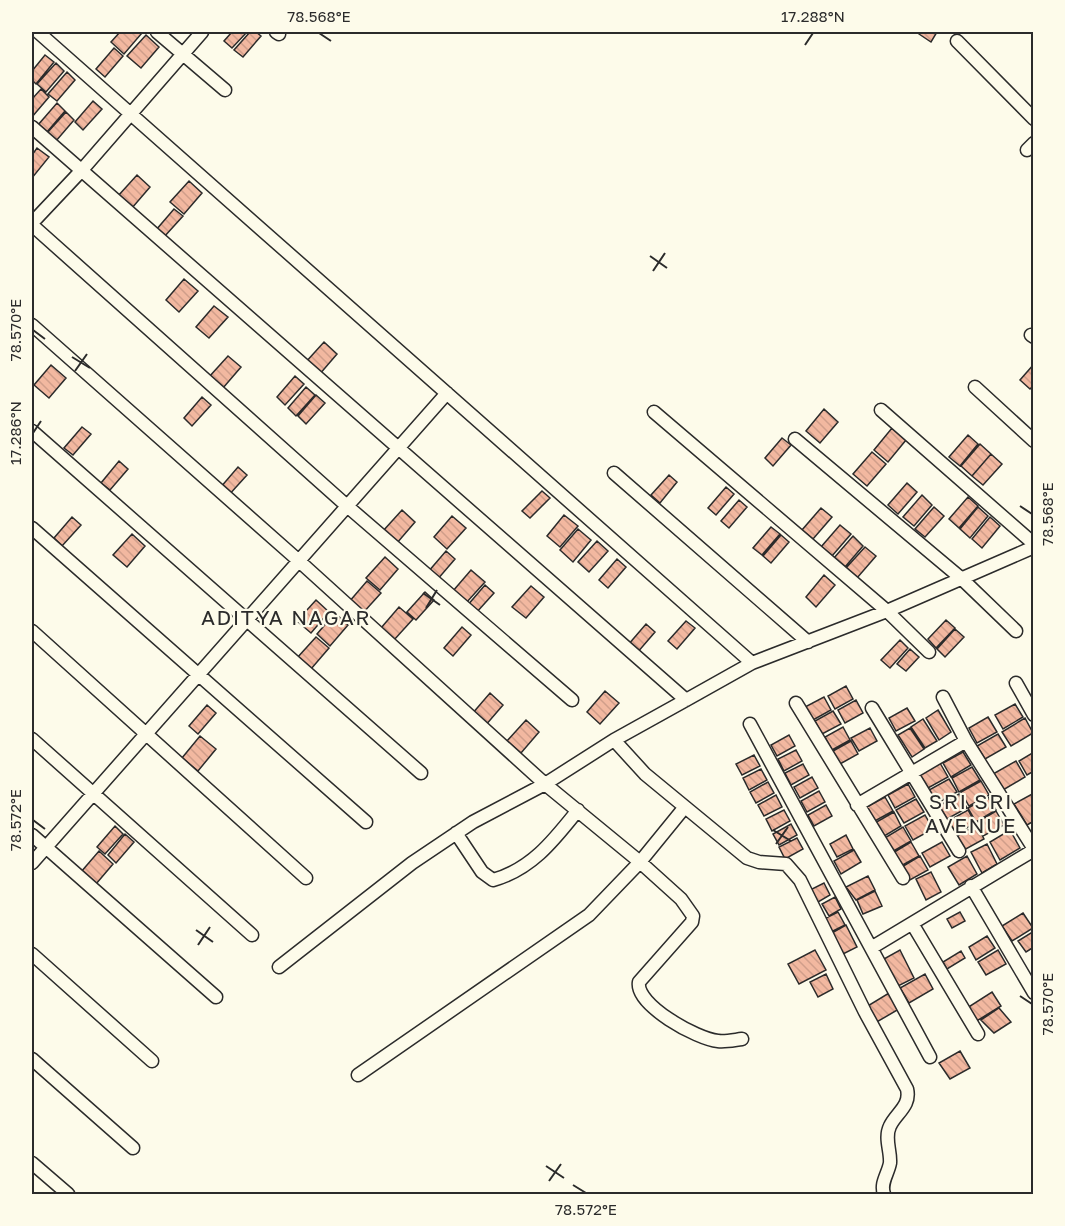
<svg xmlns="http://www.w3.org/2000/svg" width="1065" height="1226" font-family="'Golos Text',sans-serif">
<defs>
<pattern id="building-back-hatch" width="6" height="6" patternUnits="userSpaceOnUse" patternTransform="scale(1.5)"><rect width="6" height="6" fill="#f2b8a0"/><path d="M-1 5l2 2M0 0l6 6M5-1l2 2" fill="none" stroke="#d09e8a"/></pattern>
</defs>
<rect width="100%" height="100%" fill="#fdfbea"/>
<path fill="url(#building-back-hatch)" stroke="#2b2b2b" stroke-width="1.5" d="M120 32 142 33 124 54 111 42Z
M232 32H247L232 48 224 41Z
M250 32H256L261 36 243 57 234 50Z
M921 32H937L931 42 919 34Z
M146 35 159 47 141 68 127 56Z
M114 48 123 56 105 77 96 69Z
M45 55 54 62 36 84 32 80V71Z
M56 63 64 71 46 92 37 84Z
M67 72 75 80 57 101 48 94Z
M41 89 49 97 32 117V99Z
M93 101 102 109 83 130 75 122Z
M57 103 65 111 47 132 38 125Z
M66 112 74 120 56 141 47 133Z
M37 148 49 157 32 178V155Z
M137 175 150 187 132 208 118 196Z
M189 181 202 193 184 214 170 202Z
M174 209 183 216 164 237 156 230Z
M184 279 198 291 179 312 166 300Z
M214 306 228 317 209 338 196 327Z
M324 342 337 354 319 375 305 363Z
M228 356 241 367 223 388 209 377Z
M1034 364V385L1030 389 1020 380Z
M51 365 66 378 49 398 34 385Z
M295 376 304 384 285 405 277 397Z
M306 387 315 395 296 416 288 408Z
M316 395 325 403 306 424 298 416Z
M202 397 211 405 192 426 184 418Z
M824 409 838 422 820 443 806 431Z
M82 427 91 434 73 455 64 448Z
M892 428 906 440 888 462 874 450Z
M968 435 978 444 960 466 949 457Z
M782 438 791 445 773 466 765 458Z
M980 444 991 454 972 476 961 466Z
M872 452 886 464 867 486 853 474Z
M991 454 1002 464 983 485 972 476Z
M119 461 128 469 110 490 101 483Z
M238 467 247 475 228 496 220 488Z
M669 475 677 482 660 503 651 495Z
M907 483 917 492 898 514 888 505Z
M726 487 734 494 716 515 708 508Z
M542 491 550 498 530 518 522 511Z
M922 495 932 505 914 526 903 517Z
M968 497 978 506 959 528 949 519Z
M739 500 747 507 729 528 721 521Z
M934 507 944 516 925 537 915 529Z
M978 507 988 516 970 538 960 529Z
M821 508 832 517 813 539 802 530Z
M402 510 415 522 397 543 383 531Z
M564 515 578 526 560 547 547 536Z
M452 516 466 528 447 549 434 537Z
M72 517 81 525 62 546 54 538Z
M990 517 1000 526 982 548 972 539Z
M840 525 851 534 832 556 821 547Z
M771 527 780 534 762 555 753 548Z
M578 529 591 540 573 562 560 550Z
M132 534 145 546 127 567 113 555Z
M781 535 789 542 771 563 763 556Z
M853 536 863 546 845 567 834 558Z
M597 541 608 551 589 572 578 562Z
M865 547 876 556 857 578 846 568Z
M446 551 455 559 437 580 428 572Z
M385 557 398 569 380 590 366 578Z
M617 559 626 567 608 588 599 580Z
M471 570 485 582 466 603 453 591Z
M824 575 835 585 816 607 806 597Z
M367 581 381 593 362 614 349 602Z
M485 585 494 593 476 613 467 606Z
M531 586 544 597 526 618 512 607Z
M425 592 434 600 416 620 407 612Z
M316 600 329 612 311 633 297 621Z
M399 607 413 619 394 640 381 628Z
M335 613 348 625 330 646 317 634Z
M946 620 955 628 936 648 928 639Z
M686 621 695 628 677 649 668 641Z
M646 624 655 632 637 653 628 645Z
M462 627 471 635 453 656 444 648Z
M955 629 964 637 945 657 937 649Z
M316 637 329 648 311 669 297 658Z
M900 640 908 648 890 668 881 660Z
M910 649 919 657 906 671 897 664Z
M846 686 853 699 835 709 828 696Z
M605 691 619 703 600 724 587 712Z
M490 693 503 705 485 726 472 714Z
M824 697 831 710 813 720 805 707Z
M856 700 863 713 845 723 838 710Z
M1015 704 1023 717 1003 729 995 715Z
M207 705 216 713 198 734 189 726Z
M907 708 915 721 896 731 889 718Z
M938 710 951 732 939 740 926 718Z
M833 711 841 724 822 734 815 721Z
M988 717 997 732 977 743 969 728Z
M1025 718 1033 733 1011 746 1002 732Z
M923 719 937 741 925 748 911 727Z
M526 720 539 732 521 753 507 741Z
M843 727 850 740 832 750 825 737Z
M870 728 877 741 859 751 851 738Z
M910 728 924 749 912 757 898 735Z
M998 734 1006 747 985 759 977 746Z
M789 735 795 746 777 756 771 745Z
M200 736 216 749 198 771 182 758Z
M851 741 858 754 840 764 833 751Z
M796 750 802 761 784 771 778 759Z
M963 752 971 765 951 777 943 763Z
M1034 752V771L1027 775 1019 761Z
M754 755 760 766 742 775 736 764Z
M1016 761 1025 777 1003 790 993 774Z
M940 763 948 777 928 788 920 775Z
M803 764 809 775 791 785 785 773Z
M972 767 980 780 959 792 952 778Z
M761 769 767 780 749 790 743 778Z
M812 777 818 788 800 798 794 787Z
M949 779 957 792 936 804 929 790Z
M981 781 989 795 969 806 961 792Z
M768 782 774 793 756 803 750 792Z
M908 784 915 797 895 808 888 795Z
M819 791 825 802 807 812 801 801Z
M1034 793V821L1027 825 1014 804Z
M959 794 967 808 947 819 939 806Z
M776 795 782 807 764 816 758 805Z
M885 797 893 811 873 822 865 808Z
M988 797 996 810 976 822 968 808Z
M916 799 924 812 904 823 896 810Z
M826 805 832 816 814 826 808 815Z
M784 810 790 821 772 831 766 819Z
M968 810 975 823 955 835 948 821Z
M996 811 1004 825 983 836 976 823Z
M894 812 901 826 881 838 873 824Z
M925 815 933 829 913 840 905 826Z
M791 824 797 835 779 845 773 834Z
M977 825 984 839 964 850 957 836Z
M115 826 123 834 105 854 97 847Z
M903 827 911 841 890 853 883 839Z
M1010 830 1020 848 1000 860 990 842Z
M125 834 134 842 116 863 108 855Z
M846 835 853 849 837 857 830 844Z
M797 838 803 849 785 859 779 847Z
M911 842 919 856 899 867 891 854Z
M942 842 950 856 930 867 922 853Z
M987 844 997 864 982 873 971 852Z
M854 850 861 862 841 874 834 861Z
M99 851 113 864 96 884 81 872Z
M920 856 928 870 908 881 900 868Z
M967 856 977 874 959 885 948 867Z
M931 872 941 892 926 900 916 879Z
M868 876 875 890 856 900 846 887Z
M824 883 830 895 813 905 806 892Z
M875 891 882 906 863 914 857 900Z
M835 897 841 909 829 916 822 904Z
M838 912 845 925 827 934 820 921Z
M960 912 965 921 952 928 947 919Z
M1023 913 1033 928 1012 941 1002 926Z
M846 925 857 947 841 955 830 934Z
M1034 931V947L1026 952 1018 941Z
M987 936 995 948 976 960 969 947Z
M815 950 826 970 799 984 788 964Z
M900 950 914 978 896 987 882 960Z
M998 950 1006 964 986 975 978 962Z
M961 951 965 958 947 969 943 962Z
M826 974 833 989 818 997 810 982Z
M925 974 933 989 909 1003 900 988Z
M992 992 1001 1006 975 1022 967 1008Z
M889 993 899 1009 875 1023 866 1007Z
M999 1008 1011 1022 994 1033 981 1020Z
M960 1051 970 1068 950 1079 939 1063Z"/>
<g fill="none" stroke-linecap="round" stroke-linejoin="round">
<defs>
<path id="minor" d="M38 32 752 663
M157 32 225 90
M276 32 279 34
M957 41 1034 119
M32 127 686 700
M1027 150 1034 143
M32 223 81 171 202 32
M32 225 347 506 572 700
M32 325 299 561 545 784 640 862 681 899 693 916 692 922 639 982C635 1005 697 1039 718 1041 725 1042 734 1040 742 1039
M1031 335 1034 337
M975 387 1034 441
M881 410 1034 544
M654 412 887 611 929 652
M32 431 421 773
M795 439 962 579 1016 631
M614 473 808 642
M32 528 366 822
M32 631 306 878
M1016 683 1034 715
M943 697 966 741 1034 849
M796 703 903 878
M872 708 959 851
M750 724 930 1057
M32 739 252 935
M614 740 645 774 747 858 759 862 786 864 800 880 865 1012 907 1089C911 1106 896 1113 890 1126 884 1138 891 1151 890 1163 888 1174 880 1183 884 1194
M857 805 966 741
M456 833 482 872 493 880C532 869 554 840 578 810
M32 835 216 997
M32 863 447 393
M971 886 1034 993
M913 925 978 1034
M871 948 1034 850
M32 954 152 1061
M279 967 412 863 473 822 545 784 614 740 686 700 752 663 887 611 1034 547
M32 1059 133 1148
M358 1075 589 915 640 862 684 808
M32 1163 68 1194"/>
</defs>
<use href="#minor" stroke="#2b2b2b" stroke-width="15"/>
<use href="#minor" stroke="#fdfbea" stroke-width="12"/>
</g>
<path fill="none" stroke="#2b2b2b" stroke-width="2" d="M319 33 331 41M805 45 813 33M650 256 667 268M653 271 665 253M33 330 45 339M72 357 90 368M75 371 87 354M33 433 41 421M1020 506 1032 514M423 593 440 605M426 608 437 590M33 820 45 829M773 830 791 841M776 844 788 827M196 930 213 942M198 945 210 927M1020 996 1032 1004M546 1166 564 1178M549 1181 561 1164M573 1185 586 1193"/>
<g text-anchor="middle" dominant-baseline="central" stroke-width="4.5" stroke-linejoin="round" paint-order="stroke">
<g font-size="21" letter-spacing="1.5" fill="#2b2b2b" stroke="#fdfbea">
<text x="286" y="617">ADITYA NAGAR</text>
<text x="971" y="801">SRI SRI<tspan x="971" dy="24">AVENUE</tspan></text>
</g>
</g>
<rect width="1065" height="1226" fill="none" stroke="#fdfbea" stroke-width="66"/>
<rect x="33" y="33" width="999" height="1160" fill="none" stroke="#2b2b2b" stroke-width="2"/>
<g font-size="15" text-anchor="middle" fill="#2b2b2b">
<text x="319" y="22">78.568°E</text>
<text x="813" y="22">17.288°N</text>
<text transform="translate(16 330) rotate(-90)" y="5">78.570°E</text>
<text transform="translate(16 433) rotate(-90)" y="5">17.286°N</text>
<text transform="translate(1048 514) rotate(-90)" y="5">78.568°E</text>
<text transform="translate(16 820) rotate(-90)" y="5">78.572°E</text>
<text transform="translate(1048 1004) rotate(-90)" y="5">78.570°E</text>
<text x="586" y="1215">78.572°E</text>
</g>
</svg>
